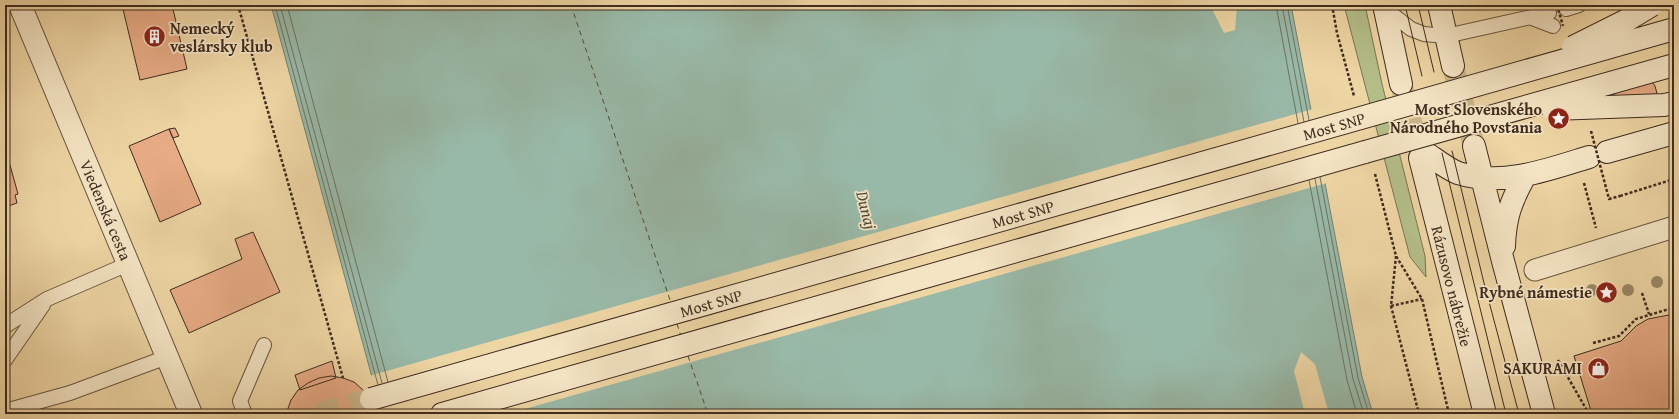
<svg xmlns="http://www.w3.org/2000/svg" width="1679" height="419" font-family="'Gentium Book Plus',serif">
<rect width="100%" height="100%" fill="#eed5a4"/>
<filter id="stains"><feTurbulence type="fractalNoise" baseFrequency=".005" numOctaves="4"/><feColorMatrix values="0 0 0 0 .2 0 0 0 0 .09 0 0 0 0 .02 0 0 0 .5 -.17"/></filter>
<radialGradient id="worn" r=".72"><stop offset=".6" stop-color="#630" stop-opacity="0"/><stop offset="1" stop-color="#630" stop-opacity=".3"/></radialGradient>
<path fill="#b4be89" stroke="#7a7554" d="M1344 5H1365L1382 84 1425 256 1426 277 1410 257Z"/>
<path fill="#99b9a8" stroke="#758171" d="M271 5H1291L1362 377 1373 414H382Z"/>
<path fill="#eed5a4" d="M1210 5H1237L1235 30 1224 33Z
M1313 109 1327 183 507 414H380L369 376Z
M1301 352 1315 364 1329 414H1305L1294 371Z"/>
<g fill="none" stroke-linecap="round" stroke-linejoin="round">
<path stroke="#6c7264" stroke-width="1" d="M275 5 378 385
M280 5 382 383
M287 5 388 382
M1276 5 1298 123
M1282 5 1304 122
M1287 5 1309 120
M1320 177 1358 378 1369 414
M1315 179 1353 379 1364 414
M1309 180 1347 380 1357 414"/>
<path stroke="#51483a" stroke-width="1" stroke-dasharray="5 4" stroke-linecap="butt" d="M571 5 671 303
M677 324 681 336
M688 356 708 414"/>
</g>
<path fill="#e7ab85" stroke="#3f2c1f" d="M122 5H172L187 69 140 80Z
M1652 82 1655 86 1659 101 1614 96 1615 92Z
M175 128 179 136 173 138 169 129Z
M169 129 201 204 160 222 129 146Z
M5 147 18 194 15 195 17 203 5 207Z
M253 232 280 292 189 333 170 290 242 259 235 239Z
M1674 314V414H1592L1574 356 1621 341 1636 326 1648 319Z
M332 361 336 378 300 390 295 375Z
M331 376 343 378 354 382 363 390 371 399 376 414H286L291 400 298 390 308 383 319 378Z"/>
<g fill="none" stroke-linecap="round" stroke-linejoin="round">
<path stroke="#cbb389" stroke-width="22" stroke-dasharray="22 11" stroke-linecap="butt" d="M1453 66 1474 146
M1402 87 1420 157
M318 414 371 399"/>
<defs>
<path id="service" d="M1384 8 1411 29 1424 34 1446 36 1549 13
M1566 9 1579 5
M1532 18 1553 26
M5 326 47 299 128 264
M5 360 43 305
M5 411 70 393 167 357
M244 412 240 401 264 345"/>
<path id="pedestrian" d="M1535 270 1674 227"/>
<path id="minor" d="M20 5 191 414"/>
<path id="secondary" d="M1384 5 1401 84
M1439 5 1453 66
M1474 146 1503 261 1544 414
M1607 152 1674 133
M1429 155C1439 162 1448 169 1458 173 1502 187 1547 170 1589 157
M1420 158 1485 414
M1504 246C1505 217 1511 201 1525 176
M442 414 1365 152"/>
</defs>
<use href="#service" stroke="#6b5640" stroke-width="16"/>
<use href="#pedestrian" stroke="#6b5640" stroke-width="23"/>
<use href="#minor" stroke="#6b5640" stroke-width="24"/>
<use href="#secondary" stroke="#3f2c1f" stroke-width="24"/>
<path stroke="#3f2c1f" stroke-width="2.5" stroke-dasharray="3 2" stroke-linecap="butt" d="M238 5 343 378
M1332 5 1337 33 1354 96
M1375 174 1396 256 1422 299 1449 414
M1584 183 1596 228
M1620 196 1674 179
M1396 256 1391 306 1419 414
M1642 293 1649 314
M1391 306 1422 299
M1593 343 1619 336 1636 319 1669 309H1674
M1558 360 1589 414"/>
<use href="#service" stroke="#f4e4c4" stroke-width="14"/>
<use href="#pedestrian" stroke="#f4e4c4" stroke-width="21"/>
<use href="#minor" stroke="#f4e4c4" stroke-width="22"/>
<use href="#secondary" stroke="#f4e4c4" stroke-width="22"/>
<path stroke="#3f2c1f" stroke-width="1" d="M1405 5 1422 76
M1418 5 1434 72
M1452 151 1484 283 1519 414
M1442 153 1506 414"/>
<defs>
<path id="secondary-bridge" d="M1573 47 1627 20 1652 5
M1553 109 1664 105 1674 103
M1365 152 1674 65
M371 399 1674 29"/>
</defs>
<use href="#secondary-bridge" stroke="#3f2c1f" stroke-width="24" stroke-linecap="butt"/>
<path stroke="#3f2c1f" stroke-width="2.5" stroke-dasharray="3 2" stroke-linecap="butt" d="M1557 5 1563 26
M1591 131 1609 199 1620 196"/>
<use href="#secondary-bridge" stroke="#f4e4c4" stroke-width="22"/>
</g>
<g fill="#9a8866">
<circle cx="1657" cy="282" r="6"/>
<circle cx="1592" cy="290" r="6"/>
<circle cx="1628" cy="290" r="6"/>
</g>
<defs>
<symbol id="building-disc" viewBox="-11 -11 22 22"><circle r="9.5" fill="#8f2418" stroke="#f4e4c4"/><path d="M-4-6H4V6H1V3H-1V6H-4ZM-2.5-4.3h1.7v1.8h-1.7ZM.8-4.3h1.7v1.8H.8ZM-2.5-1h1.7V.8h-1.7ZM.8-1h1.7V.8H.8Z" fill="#fff"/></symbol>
<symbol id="sight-disc" viewBox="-11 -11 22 22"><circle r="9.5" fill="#8f2418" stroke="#f4e4c4"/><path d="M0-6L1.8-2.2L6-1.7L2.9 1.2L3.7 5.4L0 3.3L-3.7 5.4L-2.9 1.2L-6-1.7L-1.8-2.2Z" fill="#fff"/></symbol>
<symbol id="shop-disc" viewBox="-11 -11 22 22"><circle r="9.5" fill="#8f2418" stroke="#f4e4c4"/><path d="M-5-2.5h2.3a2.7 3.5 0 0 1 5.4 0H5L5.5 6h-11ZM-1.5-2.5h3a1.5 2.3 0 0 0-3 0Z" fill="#fff"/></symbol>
</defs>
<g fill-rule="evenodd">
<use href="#building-disc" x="142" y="24" width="25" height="25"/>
<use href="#sight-disc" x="1546" y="106" width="25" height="25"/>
<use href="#sight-disc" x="1594" y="280" width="25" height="25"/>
<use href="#shop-disc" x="1586" y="356" width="25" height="25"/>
</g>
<g text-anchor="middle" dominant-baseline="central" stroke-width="3.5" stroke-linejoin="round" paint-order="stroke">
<g font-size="16" font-weight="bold" fill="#3f2c1f" stroke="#f4e4c4" text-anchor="end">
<text x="170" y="28" text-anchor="start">Nemecký<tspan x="170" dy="18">veslársky klub</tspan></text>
<text x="1542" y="109">Most Slovenského<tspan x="1542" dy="18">Národného Povstania</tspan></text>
<text x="1592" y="292">Rybné námestie</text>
<text x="1582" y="368">SAKURAMI</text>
</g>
<g font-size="16" fill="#3f2c1f" stroke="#f4e4c4">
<text transform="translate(1334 126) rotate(-16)">Most SNP</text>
<text transform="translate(106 210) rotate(67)">Viedenská cesta</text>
<text transform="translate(1023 214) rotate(-16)">Most SNP</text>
<text transform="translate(1452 286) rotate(76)">Rázusovo nábrežie</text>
<text transform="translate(711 303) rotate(-16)">Most SNP</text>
</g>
<g font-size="17" font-style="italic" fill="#51483a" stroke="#f4e4c4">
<text transform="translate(867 210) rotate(76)">Dunaj</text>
</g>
</g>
<rect width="1679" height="419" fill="none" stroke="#eed5a4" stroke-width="20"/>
<rect x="6" y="6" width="1667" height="407" fill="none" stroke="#3f2c1f" stroke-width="2"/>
<rect x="10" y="10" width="1659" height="399" fill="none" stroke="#3f2c1f"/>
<rect width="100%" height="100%" filter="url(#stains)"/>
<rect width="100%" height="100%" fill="url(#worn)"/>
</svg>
